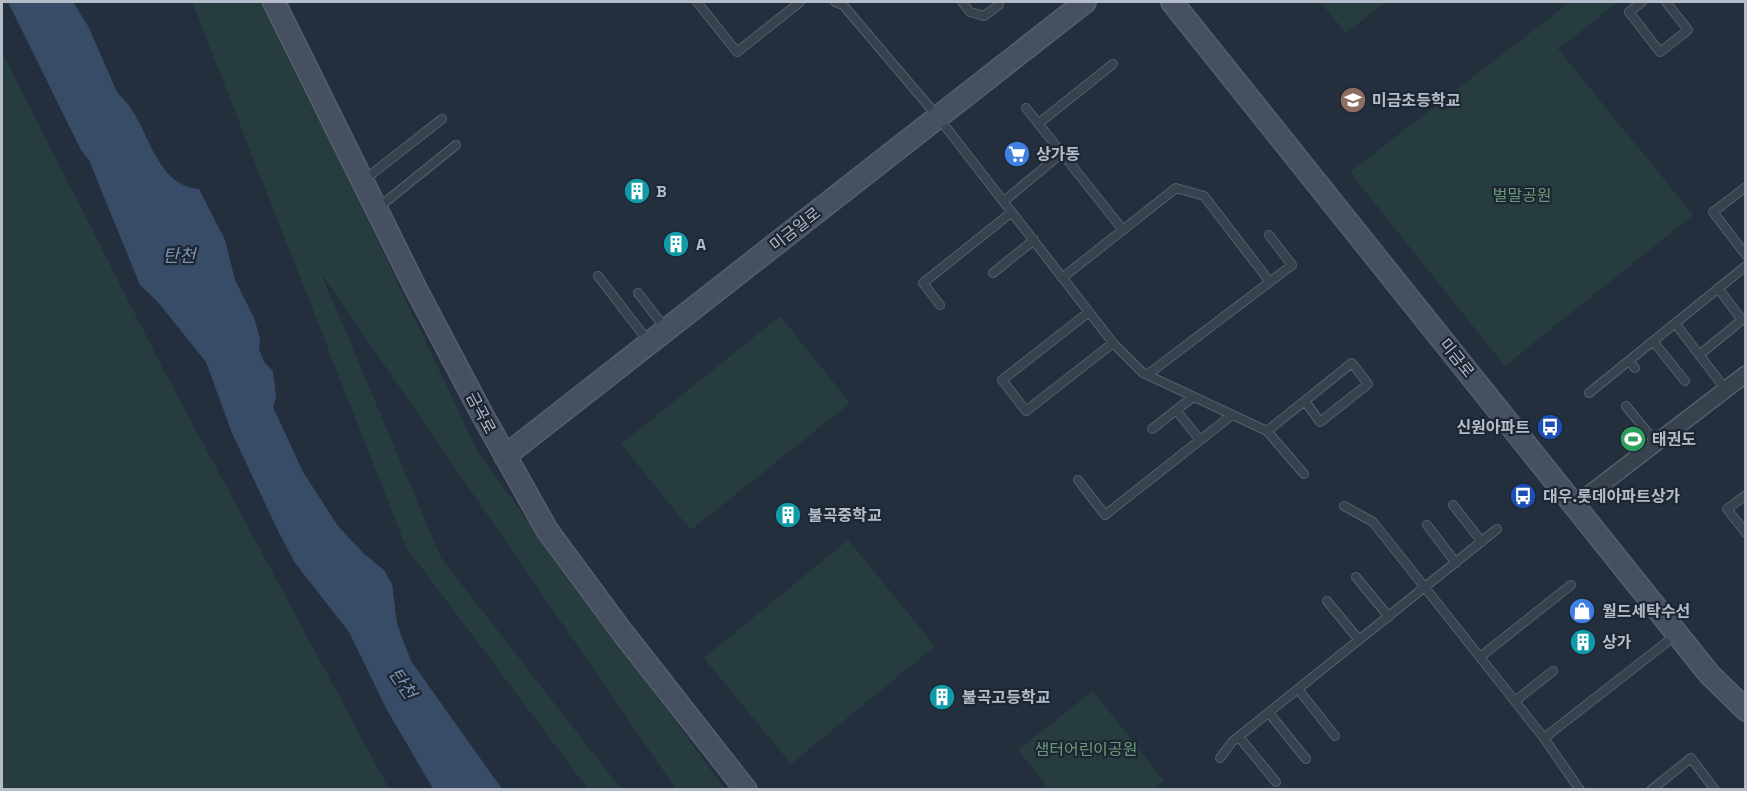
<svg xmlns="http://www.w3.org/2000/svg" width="1747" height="791" font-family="'Space Grotesk','Noto Sans KR',sans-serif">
<rect width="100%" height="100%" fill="#242f3e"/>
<path fill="#263c3f" d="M192 2H264L479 454 725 789H676L321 273 441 558 621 789H588L406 547Z
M1320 2H1386L1346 33Z
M1570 2H1618L1558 49 1693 215 1505 366 1350 172Z
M2 52 163 369 389 789H2Z
M780 316 850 403 691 530 621 444Z
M848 540 935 646 791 764 704 658Z
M1093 691 1164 781 1154 789H1049L1018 750Z"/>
<path fill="#394c67" d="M8 2H73L88 26 118 94C149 118 151 185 199 189L225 240 235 280 254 318 260 338 259 349 264 362 273 371 276 398 273 407 303 472 338 526 364 554 384 570 392 584 397 624 411 661 502 789 434 790 432 787 387 710 349 632 295 563 279 533 232 433 206 362 157 301 140 285 89 160 81 150Z"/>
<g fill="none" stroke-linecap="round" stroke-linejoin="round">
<defs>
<path id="lane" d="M697 2 737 52 800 2
M835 2 843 5 938 117 1113 343 1143 373 1267 431 1304 474
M962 2 970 12 984 16 999 5
M1642 2 1629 12 1660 52 1688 30 1666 2
M1026 108 1123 230
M1039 123 1113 64
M364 180 442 119
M1746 187 1713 212 1746 255
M1004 201 1062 153
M378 208 456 145
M993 273 1034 240
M598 276 648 341
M1062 278 1176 188 1204 196 1270 282
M638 293 665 328
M940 305 923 283 1012 212
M1089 312 1002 380 1026 411 1113 343
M1675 323 1726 390
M1653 341 1685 381
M1699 355 1742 320 1718 288
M1629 361 1635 368
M1147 375 1292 265 1269 235
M1589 393 1746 266
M1626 406 1657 444
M1176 410 1200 440
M1152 429 1193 397
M1267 431 1352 363 1368 384 1320 422 1305 401
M1078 480 1105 515 1232 415
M1746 495 1727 509 1746 533
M1453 505 1482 542
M1344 506 1373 522 1544 738 1580 790
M1427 525 1456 563
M1356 577 1389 617
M1327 601 1359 640
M1480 657 1571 585
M1298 689 1335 736
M1515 701 1553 671
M1269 713 1306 759
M1239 737 1276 782
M1544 738 1676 635
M1220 758 1232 742 1497 529
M1651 790 1691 758 1715 790"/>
<path id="street" d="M1575 505 1746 374"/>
<path id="secondary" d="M274 2 417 291 483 416 547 530 623 633 746 790
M1172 2 1710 675 1746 710
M505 456 1085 2"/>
</defs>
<use href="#lane" stroke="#565f6c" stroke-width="10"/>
<use href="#street" stroke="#565f6c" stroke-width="18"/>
<use href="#secondary" stroke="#565f6c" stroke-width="24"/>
<use href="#lane" stroke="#38414e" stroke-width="8"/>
<use href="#street" stroke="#38414e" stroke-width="15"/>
<use href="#secondary" stroke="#465061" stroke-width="21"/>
</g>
<defs>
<symbol id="school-disc" viewBox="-11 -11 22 22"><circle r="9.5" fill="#8d6e63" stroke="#1d2633"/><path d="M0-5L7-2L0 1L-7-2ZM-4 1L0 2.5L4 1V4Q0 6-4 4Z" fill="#fff"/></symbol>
<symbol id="supermarket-disc" viewBox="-11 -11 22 22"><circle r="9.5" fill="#3f7fe0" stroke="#1d2633"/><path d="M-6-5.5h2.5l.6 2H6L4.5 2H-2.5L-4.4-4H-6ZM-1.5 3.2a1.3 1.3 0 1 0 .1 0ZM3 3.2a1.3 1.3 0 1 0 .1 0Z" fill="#fff"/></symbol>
<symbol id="building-disc" viewBox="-11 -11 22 22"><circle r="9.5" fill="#0f9aa8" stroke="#1d2633"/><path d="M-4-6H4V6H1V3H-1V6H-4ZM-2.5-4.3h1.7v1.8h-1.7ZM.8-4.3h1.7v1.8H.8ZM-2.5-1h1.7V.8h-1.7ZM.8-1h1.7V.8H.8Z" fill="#fff"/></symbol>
<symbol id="bus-disc" viewBox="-11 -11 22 22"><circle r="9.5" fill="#1a4fb4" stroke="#1d2633"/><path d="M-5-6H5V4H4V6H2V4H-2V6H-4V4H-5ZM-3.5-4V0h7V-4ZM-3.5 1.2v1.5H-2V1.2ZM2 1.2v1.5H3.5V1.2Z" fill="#fff"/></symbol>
<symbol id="stadium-disc" viewBox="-11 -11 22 22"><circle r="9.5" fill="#2e9e5b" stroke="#1d2633"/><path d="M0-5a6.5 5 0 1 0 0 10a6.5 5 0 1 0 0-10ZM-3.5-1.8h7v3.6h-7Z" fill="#fff"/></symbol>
<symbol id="shop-disc" viewBox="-11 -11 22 22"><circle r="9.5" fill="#3f7fe0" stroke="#1d2633"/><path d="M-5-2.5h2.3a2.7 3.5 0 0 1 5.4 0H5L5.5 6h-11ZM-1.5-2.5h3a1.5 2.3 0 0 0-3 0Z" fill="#fff"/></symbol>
</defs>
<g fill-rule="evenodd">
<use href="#school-disc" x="1338" y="85" width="30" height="30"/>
<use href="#supermarket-disc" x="1002" y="139" width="30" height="30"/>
<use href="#building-disc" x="622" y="176" width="30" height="30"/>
<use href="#building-disc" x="661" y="229" width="30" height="30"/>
<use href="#bus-disc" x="1535" y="412" width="30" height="30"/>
<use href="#stadium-disc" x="1618" y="424" width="30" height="30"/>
<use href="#bus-disc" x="1508" y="481" width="30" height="30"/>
<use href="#building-disc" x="773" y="500" width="30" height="30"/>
<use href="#shop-disc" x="1567" y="596" width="30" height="30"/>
<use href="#building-disc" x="1568" y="627" width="30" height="30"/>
<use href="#building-disc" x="927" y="682" width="30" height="30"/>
</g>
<g text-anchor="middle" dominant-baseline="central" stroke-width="4.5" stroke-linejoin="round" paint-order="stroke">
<g font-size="16" font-weight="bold" fill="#b4bcc9" stroke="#1d2633" text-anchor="start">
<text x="1372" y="100">미금초등학교</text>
<text x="1036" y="154">상가동</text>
<text x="656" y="191">B</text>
<text x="696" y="244">A</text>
<text x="1530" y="427" text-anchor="end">신원아파트</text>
<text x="1652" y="439">태권도</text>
<text x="1543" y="496">대우.롯데아파트상가</text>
<text x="808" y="515">불곡중학교</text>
<text x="1602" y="611">월드세탁수선</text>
<text x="1602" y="642">상가</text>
<text x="962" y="697">불곡고등학교</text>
</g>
<g font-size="16" fill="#6b9a76" stroke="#1d2633">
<text x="1522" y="195">벌말공원</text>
<text x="1086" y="749">샘터어린이공원</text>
</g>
<g font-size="16" fill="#b4bcc9" stroke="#1d2633">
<text transform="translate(795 229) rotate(-38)">미금일로</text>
<text transform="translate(1457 358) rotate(51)">미금로</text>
<text transform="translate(481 413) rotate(62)">금곡로</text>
</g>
<g font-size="18" font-style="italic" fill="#7c92b1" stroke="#1d2633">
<text x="179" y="255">탄천</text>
<text transform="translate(403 683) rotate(56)">탄천</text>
</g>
</g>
<rect width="1747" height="791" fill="none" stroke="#b4bcc9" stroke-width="6"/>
</svg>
